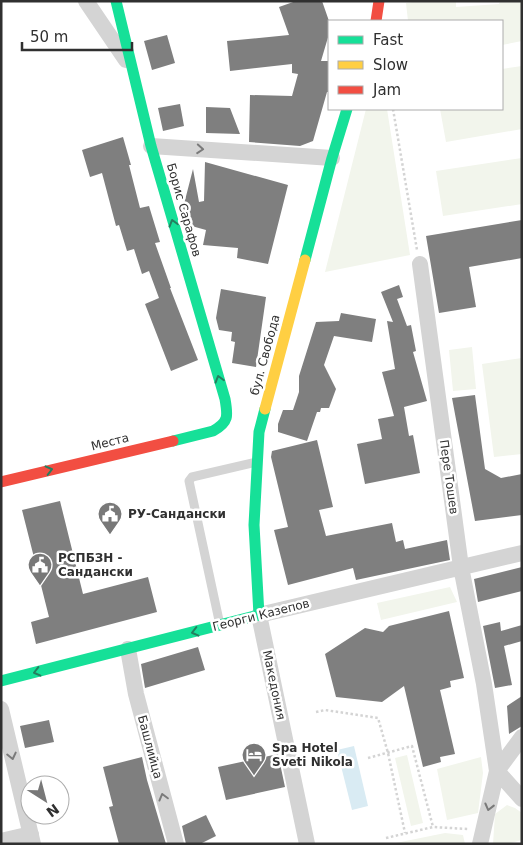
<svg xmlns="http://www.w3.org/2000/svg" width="523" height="845" font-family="'DejaVu Sans',sans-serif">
<rect width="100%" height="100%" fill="#fff"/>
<path fill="#f2f5ec" d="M419 1H456V7L499 4 500 1H522V41L502 45V21H408L406 3Z
M522 66V129L446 142 440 109H502V69Z
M366 109H387L410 255 325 272Z
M522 158V204L443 216 436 171Z
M472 347 476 389 453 391 449 350Z
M522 358V454L494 457 482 364Z
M450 587 457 602 381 620 377 603Z
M407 755 423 823 411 826 395 758Z
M481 757 483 773 478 813 447 820 437 769Z
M507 805 515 808 522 813V840L507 844H493L495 814Z
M445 833 463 835 465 844H391Z"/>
<path fill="#d9ebf3" d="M354 746 368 806 352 810 337 750Z"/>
<path fill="#7f7f7f" d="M296 1H322L329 21V34L321 61H329V92H327L313 141 300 146 249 142 250 95 292 96 298 74 292 73V64L230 71 227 41 289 35 279 7Z
M167 35 175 63 152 70 144 41Z
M180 104 184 126 163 131 158 108Z
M206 107 230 108 240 134 206 133Z
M123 137 131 165H129L140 208 149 206 160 242 155 243 171 288H170L198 360 171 371 145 304 159 298 149 271 142 274 134 249 127 251 119 225 116 226 102 173 90 177 82 150Z
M205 162 288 185 268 264 237 258 238 248 203 245 206 230 188 225 183 208 193 169 199 202 204 201Z
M522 220V258L469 267 476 307 439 313 426 236Z
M399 285 403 297 397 299 407 326 411 325 416 351 413 352 427 401 404 407 409 436 413 435 420 473 365 484 357 444 382 439 378 419 394 416 382 372 395 369 387 321 393 322 381 292Z
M221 289 266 297 256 367 232 363 235 342 231 341 232 332 219 330 216 318Z
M341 313 376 319 372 342 334 336 324 365 336 389 329 408H321L320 412H317L307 441 278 432V424L283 410H293L299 392V376L316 322 339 321Z
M475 395 485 469 501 478 522 474V515L475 521 452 398Z
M317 440 333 507 319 510 326 536 392 523 396 542 403 540 405 549 447 540 450 560 356 580 353 568 288 585 274 530 288 527 271 457 272 451Z
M60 501 83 594 148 577 157 612 36 644 31 622 49 617 22 510Z
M522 567V591L478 602 474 579Z
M449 611 464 678 450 681 451 687 440 690 455 754 440 757 441 762 423 767 404 686 382 702 336 697 325 654 365 628 383 632 389 626Z
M500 622 501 631 522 625V641L504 646 512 685 495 688 483 626Z
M198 647 205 670 145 688 141 664Z
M522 696V726L509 734 507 706Z
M49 720 54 742 25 748 20 726Z
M278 754 285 787 226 800 218 767Z
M142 757 147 780 166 844H119L109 807 113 806 103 767Z
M206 815 216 836 200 844H186L182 826Z"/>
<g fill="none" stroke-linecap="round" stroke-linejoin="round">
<path stroke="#d4d4d4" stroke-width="2.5" stroke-dasharray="2.5 2.5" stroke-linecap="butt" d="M393 109 417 250
M316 712 325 710 378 718 388 753 405 833
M368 758 412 746 433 827
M386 838 433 827 468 829"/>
<path stroke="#d4d4d4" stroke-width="9" d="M220 625 189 481 192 477 257 462"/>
<path stroke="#d4d4d4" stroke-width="16" d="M86 1 126 60
M151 146 332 158
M420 264 461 567 484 684 497 771 480 844
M128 649 136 694 176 844
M1 709 33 844
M497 771 522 737
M497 771 522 799
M1 841 31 834
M307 844 259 615 522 553"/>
<path stroke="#16e098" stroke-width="11" d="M116 1 151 146 225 399C228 416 229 422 213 431L173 441
M305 260 332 158 347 109
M1 681 259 615 254 525 259 432 265 409"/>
<path stroke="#ffcf43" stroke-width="11" d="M265 409 305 260"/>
<path stroke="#f24e42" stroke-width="11" d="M376 21 379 1
M1 482 173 441"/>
</g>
<defs><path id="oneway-chevron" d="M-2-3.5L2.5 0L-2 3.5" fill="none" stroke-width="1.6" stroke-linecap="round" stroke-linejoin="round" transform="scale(1.25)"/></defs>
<g stroke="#7a7a7a">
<use href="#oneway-chevron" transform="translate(200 149) rotate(4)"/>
<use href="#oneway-chevron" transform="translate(12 756) rotate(77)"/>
<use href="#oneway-chevron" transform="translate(163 797) rotate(-105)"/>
<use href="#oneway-chevron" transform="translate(489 807) rotate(104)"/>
</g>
<g stroke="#247f5f">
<use href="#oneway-chevron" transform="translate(173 223) rotate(-106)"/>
<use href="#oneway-chevron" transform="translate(219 379) rotate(-106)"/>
<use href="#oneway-chevron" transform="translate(49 470) rotate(-14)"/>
<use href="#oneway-chevron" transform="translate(195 632) rotate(166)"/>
<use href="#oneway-chevron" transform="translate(37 672) rotate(166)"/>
</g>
<defs>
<symbol id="civic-pin" viewBox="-11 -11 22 30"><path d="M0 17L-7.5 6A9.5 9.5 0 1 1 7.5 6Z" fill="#787878" stroke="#fff"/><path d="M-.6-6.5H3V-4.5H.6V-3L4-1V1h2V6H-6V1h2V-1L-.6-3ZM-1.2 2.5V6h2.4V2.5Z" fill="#fff"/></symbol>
<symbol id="hotel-pin" viewBox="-11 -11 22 30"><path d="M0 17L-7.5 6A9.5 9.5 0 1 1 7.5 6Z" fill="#787878" stroke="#fff"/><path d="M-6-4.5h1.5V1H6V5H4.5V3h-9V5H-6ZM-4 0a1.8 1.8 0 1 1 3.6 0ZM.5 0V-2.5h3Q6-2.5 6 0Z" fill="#fff"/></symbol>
</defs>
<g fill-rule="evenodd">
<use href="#civic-pin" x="96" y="500" width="28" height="38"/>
<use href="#civic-pin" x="26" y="551" width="28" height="38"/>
<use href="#hotel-pin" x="240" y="741" width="28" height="38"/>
</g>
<g text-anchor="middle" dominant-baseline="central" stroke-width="5" stroke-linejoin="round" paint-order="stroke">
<g font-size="12" fill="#303030" stroke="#fff">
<text transform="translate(184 210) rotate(74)">Борис Сарафов</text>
<text transform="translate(265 355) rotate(-75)">бул. Свобода</text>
<text transform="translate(110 442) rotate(-14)">Места</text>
<text transform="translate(449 477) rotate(82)">Пере Тошев</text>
<text transform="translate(261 615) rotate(-14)">Георги Казепов</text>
<text transform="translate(274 685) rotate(78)">Македония</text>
<text transform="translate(150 747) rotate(75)">Башлийца</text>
</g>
<g font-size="12" font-weight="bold" fill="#303030" stroke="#fff" text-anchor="start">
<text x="128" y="514">РУ-Сандански</text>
<text x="58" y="558">РСПБЗН -<tspan x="58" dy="14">Сандански</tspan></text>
<text x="272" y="748">Spa Hotel<tspan x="272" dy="14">Sveti Nikola</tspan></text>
</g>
</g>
<rect width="523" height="845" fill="none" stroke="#303030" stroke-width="5"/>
<rect x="328" y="20" width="175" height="90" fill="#ffffff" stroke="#acacac"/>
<rect x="338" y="36" width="25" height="8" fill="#16e098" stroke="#acacac"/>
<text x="373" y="45" font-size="15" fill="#303030">Fast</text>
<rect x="338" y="61" width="25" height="8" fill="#ffcf43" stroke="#acacac"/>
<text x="373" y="70" font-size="15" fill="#303030">Slow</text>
<rect x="338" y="86" width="25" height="8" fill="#f24e42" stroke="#acacac"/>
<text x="373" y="95" font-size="15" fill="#303030">Jam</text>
<g transform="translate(45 800) rotate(144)"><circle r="24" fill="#ffffff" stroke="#acacac"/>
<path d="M0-4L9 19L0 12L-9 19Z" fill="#787878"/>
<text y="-8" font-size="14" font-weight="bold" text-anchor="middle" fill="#303030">N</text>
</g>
<path d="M22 42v8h110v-8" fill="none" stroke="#303030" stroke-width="2.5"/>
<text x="30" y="42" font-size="15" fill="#303030" stroke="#ffffff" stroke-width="4" paint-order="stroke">50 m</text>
</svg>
